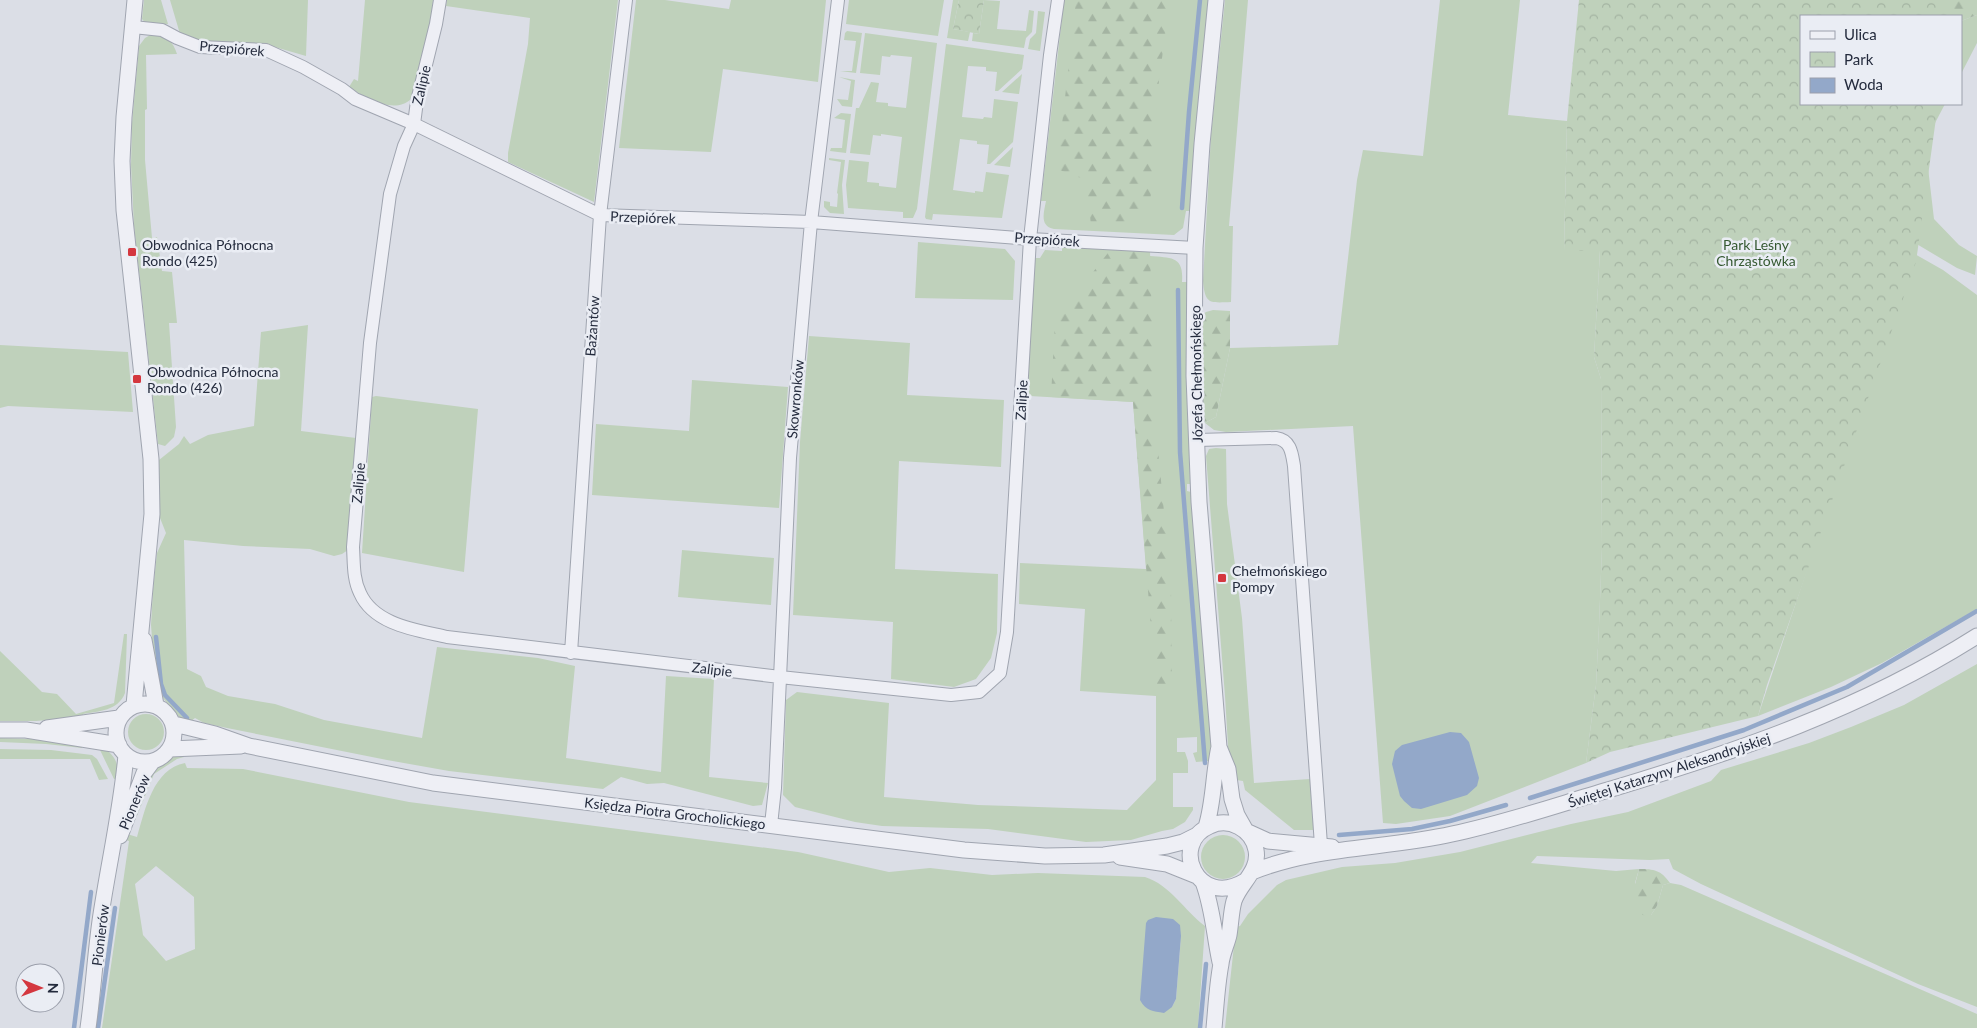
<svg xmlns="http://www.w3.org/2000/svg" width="1977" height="1028" font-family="Lato,sans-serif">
<defs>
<pattern id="forest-firs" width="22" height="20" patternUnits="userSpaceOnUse" patternTransform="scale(1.25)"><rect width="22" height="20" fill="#bfd1bb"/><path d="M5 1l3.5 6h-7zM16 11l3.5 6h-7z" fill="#a4b4a2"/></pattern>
<pattern id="park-crowns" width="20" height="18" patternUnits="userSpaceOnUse" patternTransform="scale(1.25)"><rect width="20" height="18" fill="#bfd1bb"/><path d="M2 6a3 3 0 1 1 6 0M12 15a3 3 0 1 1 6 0" fill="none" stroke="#a4b4a2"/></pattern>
</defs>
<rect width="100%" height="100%" fill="#dbdee6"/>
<path fill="#bfd1bb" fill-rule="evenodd" d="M144 0H161L168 24 147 25 142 19Z
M170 0H308L306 56 261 43 203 45 180 34Z
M365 0H433L431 23 411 99C394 115 366 98 349 87L354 79 358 81Z
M447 0H618L594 202 508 162V153L528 44 530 18 446 6Z
M636 0H665L729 9 731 0H826L818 82 723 69 711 152 619 148Z
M849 0H944L938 36 846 24Z
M953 0H959L953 29 970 32 968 41 947 38Z
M984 0 1000 1 997 29 1026 31 1029 10 1034 11 1032 32 1026 38 1024 48 972 41 973 33 979 34Z
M1064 0H1209L1190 211H1186L1183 228 1174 235 1054 229C1039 226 1044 212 1046 201H1041Z
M1225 0H1248L1229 226H1233L1231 302C1209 303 1205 304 1203 281L1211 135Z
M1440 0H1520L1508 115 1567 121 1564 250H1600L1594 357 1601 379 1602 548 1599 625 1596 685 1586 763 1450 816 1396 824 1383 823 1353 426 1226 432 1214 430 1205 423 1216 417 1230 348 1338 345 1357 180 1363 150 1423 156Z
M1038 11 1045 12 1040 51 1028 49 1030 39 1036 33Z
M1977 15V43L1961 74V21Z
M847 31 862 33 856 73 840 71H852L856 41 844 40 845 33Z
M865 33 937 43 917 209 913 218H903V212L848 208 846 185 849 160 869 162 867 182 879 183V186L896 188 902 137 881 134V136L873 135 870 155 850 153 856 108H859L871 82 879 83 876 102 888 103V106L906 108 912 57 891 55 890 57 882 56 880 75 860 73Z
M152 34C166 35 173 41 177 54L146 55 147 109 145 110V160L152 238 157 237 162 271 172 272 177 323H169L176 427 174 437 165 446 158 444 134 226 131 165 132 123 139 46 145 38Z
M946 44 1024 55 1022 69 998 91H995L997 72 986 71V67L968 66 962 117 983 119 984 117 992 118 994 99 1018 102 1013 142 990 164H987L989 145 977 144V141L960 139 953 190 975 193V191L983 192 986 172 1009 175 1002 218 933 214 932 220 926 219 925 217Z
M1022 74 1019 94 1002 92Z
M839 77 855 80 852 107 842 106 837 99 848 100 851 81Z
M1818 104H1945L1925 142 1934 219 1959 245 1977 256 1975 275 1957 268 1873 218Z
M841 113 851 114 846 153 830 151 831 148H842L845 120 834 118Z
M1013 147 1010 167 994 165Z
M829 158 845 160 842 185 844 214 830 213 824 207V201L830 202V206L837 207 838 194 837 193 841 162 829 160Z
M918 242 1005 249 1015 261 1013 300 915 298Z
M1062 246 1150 251V256C1172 258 1184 256 1182 282H1187V361L1190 484H1187V491L1191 492 1213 752 1208 761 1196 762 1193 753 1197 752V737L1177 738V752H1185L1188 761V773H1173V807H1193V810L1185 822 1173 829 1162 831 1131 840 1086 842 988 829 882 826 855 822 795 807 783 795 786 700 797 692 889 703 884 797 978 805 1127 810 1156 780V696L1080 691 1085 609 1019 604 1020 563 1146 569 1133 402 1030 396 1024 389 1035 258H1040L1045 250 1062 251Z
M1913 253 1943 270 1977 295V609L1882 663 1831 687 1758 716Z
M308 325 301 431 356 438 348 550 342 554 334 556 310 549 243 546 184 540 187 669 201 676 206 687 228 696 275 704 324 720 422 738 437 647 538 658 575 666 566 758 661 772 666 676 714 679 709 777 768 783 762 805 753 806 664 783 647 784 621 777 603 789 449 771 387 760 227 728 204 723 195 718 190 722 180 718 163 698 153 652 151 625 153 590 157 553 166 533 160 518 159 460 179 444 184 436 190 444 208 435 254 426 261 332Z
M809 336 910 343 907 395 1004 400 1001 467 899 461 895 569 998 574 997 633 991 658 976 679 954 687 891 679 893 622 793 615 800 442Z
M0 345 128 352 133 412 8 406 0 408Z
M692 380 788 387 779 508 592 495 596 424 689 431Z
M376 396 478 409 464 572 362 553 372 397Z
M1216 448 1226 449 1227 504 1242 618 1254 783 1310 779 1314 830H1294L1245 790 1243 781 1230 779 1225 696 1206 456 1209 449Z
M682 550 774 558 771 605 678 597Z
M124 634H127L125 693C118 711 99 711 83 714V717L36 721H0V651L42 692 57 694 76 714 114 703Z
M1977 664V1007L1918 984 1701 884 1673 869 1669 859 1650 860 1537 856 1531 863 1616 871 1639 869 1635 883 1651 915 1657 906 1663 885 1670 883 1681 885 1977 1014V1028H1225L1236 927 1240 926 1248 914 1277 885 1286 880 1342 867 1395 863 1460 852 1571 824 1628 812 1711 781 1721 770 1809 743 1851 727 1904 705Z
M128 732a18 18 0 1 1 36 0a18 18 0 1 1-36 0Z
M0 738 32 739 82 744V748L46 744 0 742Z
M100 746C115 754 118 762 119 778L114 779 100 750Z
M0 749 51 750 92 755 97 759 108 779 99 780 90 759H0Z
M184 752V757L177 759 154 774 137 816 132 818 154 768 177 754Z
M185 763 187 768 243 769 409 802 798 852 889 872 930 868 992 875 1038 873 1145 877C1170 885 1184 910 1205 926L1198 1028H102L129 841 125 840 127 834 137 837C145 810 153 769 185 763ZM156 866 194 897 195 949 166 961 143 935 135 884ZM1181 936 1176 999 1172 1007Z
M1201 857a22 22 0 1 1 44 0a22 22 0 1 1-44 0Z"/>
<path fill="url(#forest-firs)" d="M1076 0H1170L1159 80 1150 206 1128 226 1091 225 1086 180 1057 169Z
M1870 0H1977V15L1961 21V16H1939Z
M1111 249 1150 251 1155 418 1171 585 1172 691H1156L1133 402 1051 397 1055 321Z
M1213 310 1230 311V348L1216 417 1205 423 1202 416 1200 317 1206 312Z
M1639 869C1654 869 1661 870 1670 883L1663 885 1657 906 1651 915 1645 916 1636 911 1632 896Z"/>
<path fill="url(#park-crowns)" d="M959 0H984L979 34 953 29Z
M1579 0H1952L1950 16H1801V104H1938L1916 262 1767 685 1758 716 1610 752 1586 763 1596 685 1599 625 1602 548 1601 379 1594 357 1600 251H1564L1567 121Z"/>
<path fill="#93a8c9" d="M1450 732 1461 733 1469 742 1479 778 1477 786 1467 795 1421 809 1412 808 1404 801 1400 796 1392 764 1395 751 1402 745Z
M1156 917 1173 919 1180 925 1181 936 1176 999 1172 1007 1164 1013C1153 1011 1146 1011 1140 1000L1146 923 1148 920Z"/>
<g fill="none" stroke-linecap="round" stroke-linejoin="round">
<path stroke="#93a8c9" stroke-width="4.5" d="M1182 208 1189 112 1200 0
M1178 290 1180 452 1205 763
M156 637 161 684 165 695 187 718
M1530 798 1744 730 1847 687 1977 611
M1339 835 1412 829 1450 821 1506 805
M74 1028 91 892
M98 1028 115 908
M1200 1028 1206 964"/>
<defs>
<path id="minor" d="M440 0 436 24 417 101 414 124 404 146 390 194 370 343 353 547C354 563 353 579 360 593 374 625 417 630 447 637L780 677 951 695 979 692 1000 673 1007 632 1030 239 1050 55 1058 0
M133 27 162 30 177 38 200 47 266 50 303 67 342 89 355 99 414 124 600 215 811 222 1030 239 1195 248
M1197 440 1276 438C1291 440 1292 454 1294 466L1321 845
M571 653 600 215 626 0
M771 825 775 788 790 458 811 222 838 0"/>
<path id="tertiary" d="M144 640 156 705
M116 733a29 29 0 1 1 58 0a29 29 0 1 1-58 0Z
M134 705 152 514 151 459 124 210 122 161 124 117 135 0
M174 724 215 734 249 746 433 783 964 850 1045 856 1104 855 1167 846 1183 842 1197 835
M47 728 119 718
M0 730H26L119 745
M1219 747 1228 769 1232 799 1237 815 1246 831 1268 841 1332 847
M170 749 241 746
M1206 827C1214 802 1213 774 1219 747L1199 502 1194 376 1195 248 1202 144 1216 0
M120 836 144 773 153 761
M1120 857 1167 864 1197 876
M1252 872C1316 846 1386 849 1452 834 1505 823 1557 805 1608 790 1738 751 1862 709 1977 636
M1203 882C1213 908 1214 935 1220 962
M88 1028C93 993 95 957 100 921 108 866 121 811 126 755
M1214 1028C1216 1007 1217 985 1221 964 1222 954 1227 944 1229 935 1231 923 1231 912 1234 901 1240 883 1260 871 1256 850 1252 829 1229 817 1210 826 1169 843 1197 910 1245 881"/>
</defs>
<use href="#minor" stroke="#a0a5b0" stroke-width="14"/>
<use href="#tertiary" stroke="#a0a5b0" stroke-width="17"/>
<use href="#minor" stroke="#eeeff5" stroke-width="12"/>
<use href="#tertiary" stroke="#eeeff5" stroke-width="15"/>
</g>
<g fill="#d4373f" stroke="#eaedf4" stroke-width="2">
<rect x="127" y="247" width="10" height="10" rx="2.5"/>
<rect x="132" y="374" width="10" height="10" rx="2.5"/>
<rect x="1217" y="573" width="10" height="10" rx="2.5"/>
</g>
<g text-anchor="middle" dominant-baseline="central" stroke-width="5" stroke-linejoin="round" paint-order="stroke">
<g font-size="14" fill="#242b3d" stroke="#eaedf4">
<text transform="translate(232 48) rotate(5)">Przepiórek</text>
<text transform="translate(421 85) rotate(-77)">Zalipie</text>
<text transform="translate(643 217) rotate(2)">Przepiórek</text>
<text transform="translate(1047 239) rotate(4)">Przepiórek</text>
<text transform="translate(592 326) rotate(-86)">Bażantów</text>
<text transform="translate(1196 374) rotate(-91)">Józefa Chełmońskiego</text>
<text transform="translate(795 399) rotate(-85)">Skowronków</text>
<text transform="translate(1021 400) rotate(-87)">Zalipie</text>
<text transform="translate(358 483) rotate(-85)">Zalipie</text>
<text transform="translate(712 669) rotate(7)">Zalipie</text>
<text transform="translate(1669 770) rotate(-18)">Świętej Katarzyny Aleksandryjskiej</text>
<text transform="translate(134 802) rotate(-67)">Pionerów</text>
<text transform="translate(675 813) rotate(7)">Księdza Piotra Grocholickiego</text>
<text transform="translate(100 935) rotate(-83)">Pionierów</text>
</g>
<g font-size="14" fill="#242b3d" stroke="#eaedf4" text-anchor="start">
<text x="142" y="244">Obwodnica Północna<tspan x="142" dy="16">Rondo (425)</tspan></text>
<text x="147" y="371">Obwodnica Północna<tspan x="147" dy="16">Rondo (426)</tspan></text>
<text x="1232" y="570">Chełmońskiego<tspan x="1232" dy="16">Pompy</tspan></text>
</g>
<g font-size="14" fill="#355931" stroke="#eaedf4">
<text x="1756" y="244">Park Leśny<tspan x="1756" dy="16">Chrząstówka</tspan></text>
</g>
</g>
<rect x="1800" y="15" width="162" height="90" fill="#eaedf4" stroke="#9b9fab"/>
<rect x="1810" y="31" width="25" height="8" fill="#eeeff5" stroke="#9b9fab"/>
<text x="1844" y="40" font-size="15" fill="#242b3d">Ulica</text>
<rect x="1810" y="52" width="25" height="15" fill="url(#park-crowns)" stroke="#9b9fab"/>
<text x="1844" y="65" font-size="15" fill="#242b3d">Park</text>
<rect x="1810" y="78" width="25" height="15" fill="#93a8c9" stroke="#9b9fab"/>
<text x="1844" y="90" font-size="15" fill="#242b3d">Woda</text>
<g transform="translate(40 988) rotate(91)"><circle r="24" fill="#eaedf4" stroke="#9b9fab"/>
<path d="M0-4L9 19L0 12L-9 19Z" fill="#d4373f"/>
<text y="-8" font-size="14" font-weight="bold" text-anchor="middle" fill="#242b3d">N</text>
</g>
</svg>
